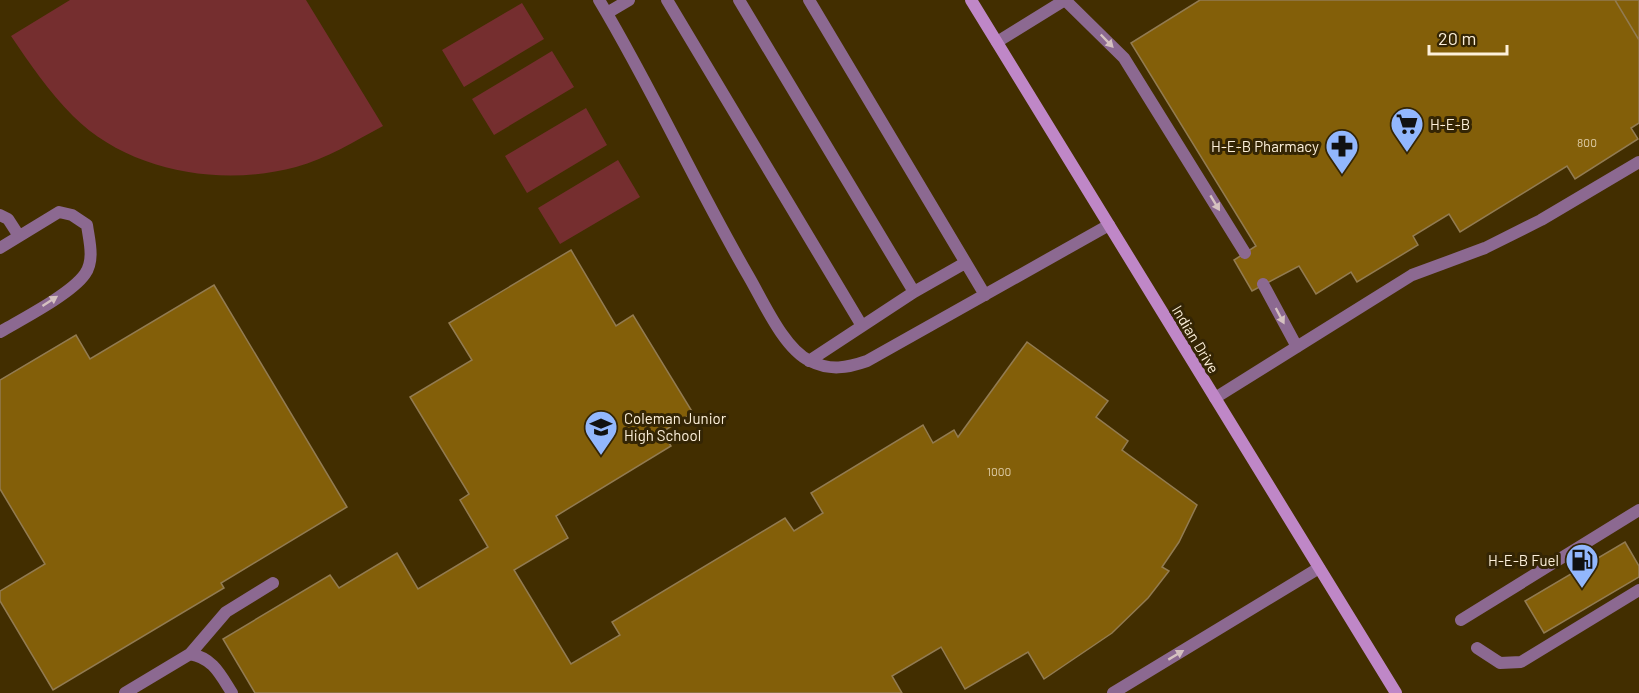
<svg xmlns="http://www.w3.org/2000/svg" width="1639" height="693" font-family="Barlow,sans-serif">
<rect width="100%" height="100%" fill="#422e00"/>
<path fill="#752e2f" d="M70 0H306L383 126C355 141 326 159 296 167 221 187 129 172 73 116 49 92 30 64 11 36Z
M522 3 544 39 464 87 442 50Z
M552 51 574 87 494 135 472 99Z
M586 108 607 145 527 193 505 156Z
M618 160 640 197 560 244 538 208Z"/>
<path fill="#835f09" stroke="#927b51" stroke-width="1.5" d="M1200 0H1615L1639 40V123L1631 128 1638 139 1575 179 1567 166 1460 232 1449 214 1413 236 1418 245 1357 282 1351 272 1316 294 1299 266 1252 291 1234 260 1256 246 1131 43Z
M1615 0H1639V40Z
M571 250 616 326 633 315 693 413 662 432 671 446 556 516 568 538 514 570 571 664 620 635 612 622 785 518 794 531 823 513 811 493 923 425 933 443 954 430 958 437 1027 342 1108 401 1096 417 1128 441 1122 450 1197 505 1179 542 1162 567 1169 571 1148 598 1112 633 1044 679 1028 652 965 689 941 647 892 676 902 693H255L223 639 330 575 339 588 397 553 418 589 488 547 460 500 469 494 410 397 472 360 449 323Z
M214 285 347 507 221 583 224 588 53 690 0 601V591L45 564 0 489V380L76 335 90 359Z
M1625 542 1639 566V577L1544 633 1525 601Z"/>
<g fill="none" stroke-linecap="round" stroke-linejoin="round">
<path stroke="#8c6991" stroke-width="12" d="M599 0C653 90 696 186 749 277 763 301 784 349 810 361 830 371 847 368 867 361L1109 225
M667 0 862 326
M739 0 914 292
M809 0 985 295
M607 13 629 0
M997 42 1065 0 1124 58 1245 253
M0 215 8 219 19 236
M0 248 59 212 72 215 87 225C89 240 95 260 85 274 71 294 22 319 0 332
M1263 284 1297 347
M809 361 914 292 965 263
M1215 398 1412 275 1485 248 1541 220 1639 162
M1461 620 1639 510
M1477 648 1500 663 1521 662 1639 590
M190 654C213 658 220 674 232 693
M125 693 190 654 226 612 273 583
M1113 693 1319 568"/>
<path stroke="#bf87c7" stroke-width="12" d="M971 0 1396 693"/>
</g>
<defs><path id="oneway-solid" d="M-6-.8H1V-3.2L6.5 0L1 3.2V.8H-6Z" transform="scale(1.5)"/></defs>
<g fill="#d5c1c0">
<use href="#oneway-solid" transform="translate(1107 41) rotate(46)"/>
<use href="#oneway-solid" transform="translate(1215 203) rotate(59)"/>
<use href="#oneway-solid" transform="translate(50 301) rotate(-33)"/>
<use href="#oneway-solid" transform="translate(1280 316) rotate(62)"/>
<use href="#oneway-solid" transform="translate(1176 655) rotate(-31)"/>
</g>
<defs>
<symbol id="supermarket-pin" viewBox="-11 -11 22 30"><path d="M0 17L-7.5 6A9.5 9.5 0 1 1 7.5 6Z" fill="#92b7fd" stroke="#342504"/><path d="M-6-5.5h2.5l.6 2H6L4.5 2H-2.5L-4.4-4H-6ZM-1.5 3.2a1.3 1.3 0 1 0 .1 0ZM3 3.2a1.3 1.3 0 1 0 .1 0Z" fill="#111"/></symbol>
<symbol id="pharmacy-pin" viewBox="-11 -11 22 30"><path d="M0 17L-7.5 6A9.5 9.5 0 1 1 7.5 6Z" fill="#92b7fd" stroke="#342504"/><path d="M-2-6h4v4h4v4h-4v4h-4v-4h-4v-4h4Z" fill="#111"/></symbol>
<symbol id="school-pin" viewBox="-11 -11 22 30"><path d="M0 17L-7.5 6A9.5 9.5 0 1 1 7.5 6Z" fill="#92b7fd" stroke="#342504"/><path d="M0-5L7-2L0 1L-7-2ZM-4 1L0 2.5L4 1V4Q0 6-4 4Z" fill="#111"/></symbol>
<symbol id="fuel-pin" viewBox="-11 -11 22 30"><path d="M0 17L-7.5 6A9.5 9.5 0 1 1 7.5 6Z" fill="#92b7fd" stroke="#342504"/><path d="M-5.5-6h7V0h2V4h1.3V-2.5L3-4.5l.8-.8L6-3V5H2.5V1h-1V6h-7ZM-4.2-4.7v3.2H.2V-4.7Z" fill="#111"/></symbol>
</defs>
<g fill-rule="evenodd">
<use href="#supermarket-pin" x="1388" y="105" width="38" height="52"/>
<use href="#pharmacy-pin" x="1323" y="127" width="38" height="52"/>
<use href="#school-pin" x="582" y="408" width="38" height="52"/>
<use href="#fuel-pin" x="1563" y="541" width="38" height="52"/>
</g>
<g text-anchor="middle" dominant-baseline="central" stroke-width="6" stroke-linejoin="round" paint-order="stroke">
<g font-size="12" fill="#decca6">
<text x="1587" y="142">800</text>
<text x="999" y="471">1000</text>
</g>
<g font-size="15" fill="#fdf0da" stroke="#342504" text-anchor="start">
<text x="1430" y="124">H-E-B</text>
<text x="1319" y="146" text-anchor="end">H-E-B Pharmacy</text>
<text x="624" y="418">Coleman Junior<tspan x="624" dy="17">High School</tspan></text>
<text x="1559" y="560" text-anchor="end">H-E-B Fuel</text>
</g>
<g font-size="15" fill="#fdf0da" stroke="#342504">
<text transform="translate(1196 339) rotate(59)">Indian Drive</text>
</g>
</g>
<path d="M1429 45v9h78v-9" fill="none" stroke="#fdf0da" stroke-width="3"/>
<text x="1438" y="45" font-size="18" fill="#fdf0da" stroke="#342504" stroke-width="4.5" paint-order="stroke">20 m</text>
</svg>
